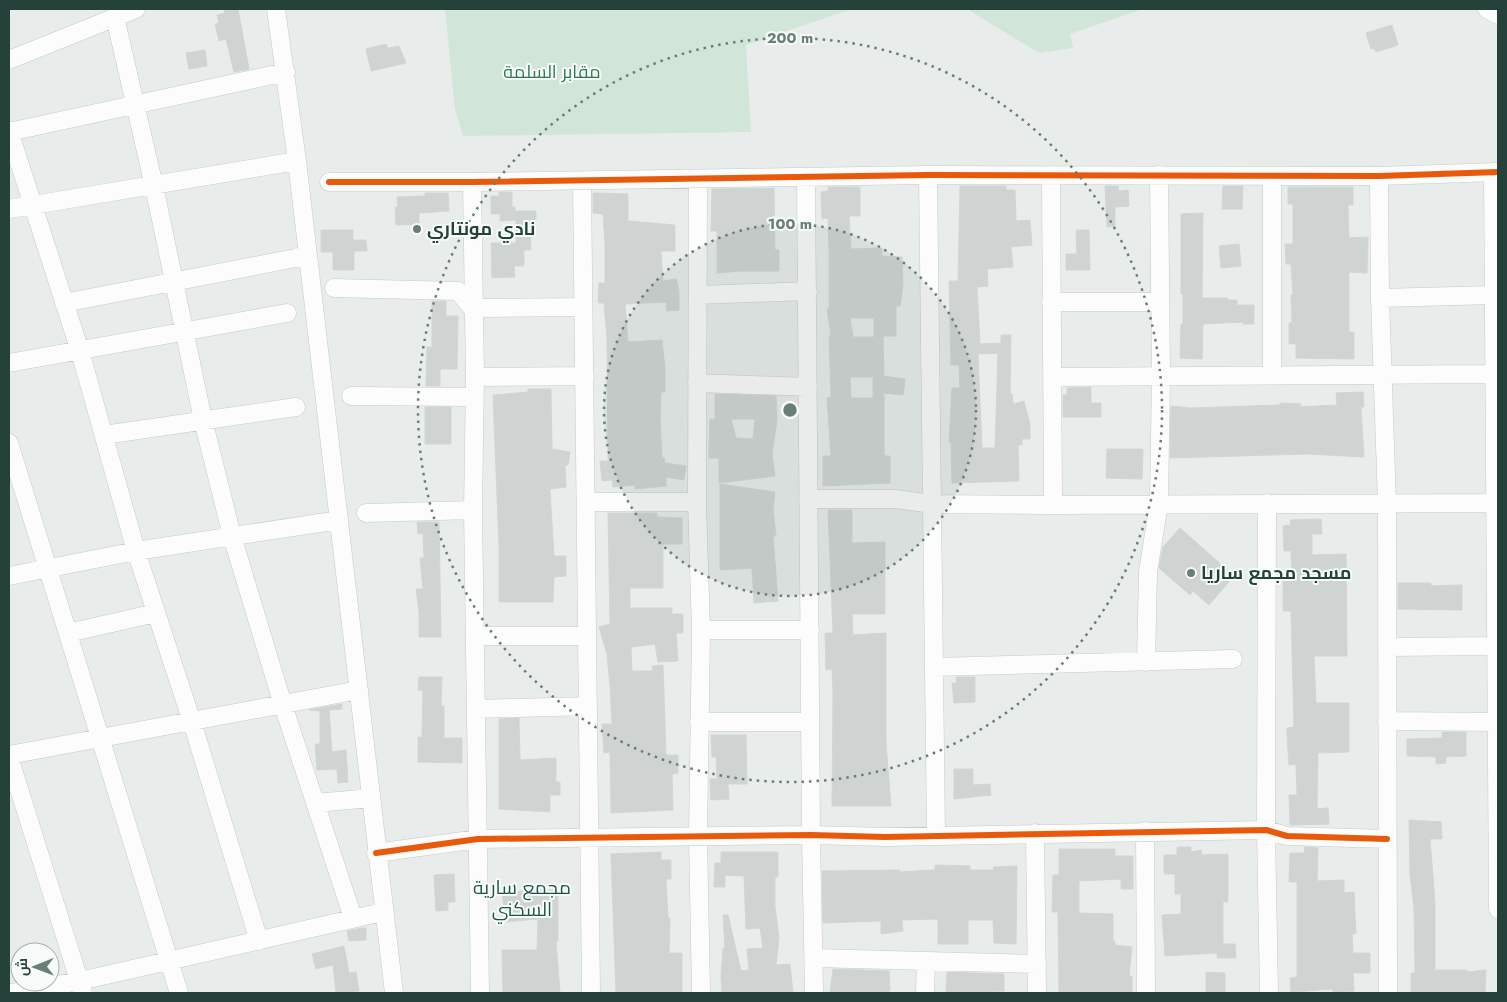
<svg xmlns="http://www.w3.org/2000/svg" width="1507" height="1002" font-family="Jost,Cairo,sans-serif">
<rect width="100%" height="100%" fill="#e8edeb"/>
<path fill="#d1e6d8" d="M445 9H852L746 45 751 132 463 136 455 109Z
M967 9H1143L1070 34 1073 48 1039 53Z"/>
<path fill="#cfd4d2" stroke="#d1d6d4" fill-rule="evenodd" d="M224 9H238L249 69 234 72 226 39 219 41 215 24 219 23 217 15 225 13Z
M1392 25 1398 45 1376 52 1374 48 1371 49 1366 33Z
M386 44 388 48 399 46 406 63 371 71 366 49Z
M205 50 207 66 189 69 186 53Z
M960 186H1006V190H1015L1016 221 1030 220 1032 245 1011 247 1013 267 987 269 988 286 977 287 980 344 1001 343V335H1011L1010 394H1012L1013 404 1024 401 1030 424V439H1022V445H1018L1019 481 952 483 951 442H949L952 388H960L959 365H951L949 281H958ZM998 353 995 448H982L978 354Z
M1105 186H1118L1119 191 1128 190 1129 206 1115 207V226L1107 227Z
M1223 186H1243L1242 209H1222Z
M828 187H860V216H849L851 249 882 248V256L902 257 903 285 900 306H896V336H883L884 376 905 379 903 395 884 393V456H890V483L823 486V456H831L827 398 831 397 829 336H831L827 309H829V248L828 218 822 219 821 192 828 191ZM850 318H874V337H853ZM850 377H873V398H851Z
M1288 187H1353V205H1348L1349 238 1368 237V245L1367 273 1349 272V332H1354V359L1296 358V344H1289V323L1292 322 1291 295H1293L1291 264H1286L1285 244H1293V204H1288Z
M774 188 775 250H779V271H740L717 273V231H711L712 189Z
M499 192H512V207H515V211H536V220H530L531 250H524V266H514L515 277 492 278 491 243H516V220L500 221V214H491V196H499Z
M425 193H448L449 211 419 213V224L396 225 395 207H398L397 197 425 196Z
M593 193 628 194V221L675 225V251H661L663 281 676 279 679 291V310L667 311 666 302 625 304 628 342 662 340 665 369V392H661L660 419 662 458H664L665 463 686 466 684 480 666 477V486L635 489V485L613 487 612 480 602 481 600 461H608L607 339 604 303H598L599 283H605V245L603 214 593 213Z
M1203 213 1202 298H1228V300H1237V305H1254V324H1243V322L1203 324 1202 359 1180 358 1181 324H1183V294H1181V214Z
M321 230H353V240H366L367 251H354V270H333V252H321Z
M1076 230H1089L1090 270H1066V254H1077Z
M1239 244 1241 266 1221 268 1219 246Z
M432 301H446V316H458L457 369H440V386H426L427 347H432Z
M1091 387V403H1101V417H1063V395H1067V388Z
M528 389H551L552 449 570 452 568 465H565L566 487 550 489 554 556H566V576L554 577 553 602H499V547L493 395 528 392Z
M1363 392 1364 407H1361L1364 457 1308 454 1170 458 1171 406 1190 408 1280 405V403L1301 404 1300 407 1337 405 1336 393Z
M715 394 776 396 777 420 772 454 775 476 719 483V458H709V448L710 419 715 420ZM731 419H755L753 439 736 438Z
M425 407H451V444H425Z
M1107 449H1143L1142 479 1106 478Z
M720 484 775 492 773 510 776 536H773L778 601 754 603 752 568 720 570Z
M828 510H852V543L885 542V614H852L853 635 886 633V743L891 806H832L833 691 832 669 826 670 825 633H833Z
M608 513H657V517L682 518V544H663V588H630V608H672V614H683V633H676L678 661 658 662 655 644 631 647 632 671H653L652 666 663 665 666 755H678V773L672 774 673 810 611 813 610 752 604 753 602 724H612L610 686 607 654 599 627 610 624Z
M1321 519 1322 534H1312V555L1346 554 1347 656H1314L1316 703H1349V752L1318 753 1317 809 1328 808 1329 824 1290 825 1289 795H1297L1296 764 1289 765 1287 735V728L1294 727 1291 611H1283V575H1292L1291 551H1284L1283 526 1291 525 1290 520Z
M417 522H439L441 637H419V612L416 589H423L420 558H424L423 533 418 534Z
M1180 528 1234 576 1209 605 1193 591 1190 595 1159 568 1163 547Z
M1398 583H1431V586L1462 585V610L1398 609Z
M419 677H442L441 706H444V738H462V763L418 762V737H422L423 691 418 690Z
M956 677H975V702L954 703 952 683H957Z
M342 704V709L329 710 332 752 346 750 348 782 338 783 337 769 317 770 315 744H320V711L309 710Z
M519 718 520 760 556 758V782H560V795H550V812L499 809V719Z
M1442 732H1466V756L1446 757V763L1436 764V757L1407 756V739L1442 738Z
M711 735H746L747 784H728L729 799 711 800 710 779H717L716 757H712Z
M954 769H973V785L990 784 991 795 954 799Z
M1409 820 1441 822 1442 839H1430L1435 903V970H1467V972L1486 970 1485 993H1411V973H1415L1414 908 1410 874Z
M1177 847H1191V852L1201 850 1202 855 1228 854V902H1223V944H1235L1236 958H1217V953L1165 956 1162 915 1181 914V894H1175V874H1164V855H1177Z
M1305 847 1318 848 1317 881 1344 880V893L1354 892 1356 934H1352L1353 953H1370V973H1353L1354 991 1333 992V989L1291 992 1290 978 1297 977V882H1289L1290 853H1304Z
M1059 849H1115V856H1133V889H1121V879L1079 881V913L1113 914V941H1115V945L1132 947 1129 976H1132V993H1059L1058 912H1052L1053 875H1059Z
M661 852V860H671V879H666L668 918H670L669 953H682V993H616L611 854Z
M721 852H778V877H775V907L779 938 776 965 790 964 793 993H722L721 976 723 948H725L723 915H728L741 971 749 970 747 949 763 948 760 928 746 929 744 876 725 875V887H714L715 863H721Z
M935 865 970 866V870H994L993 867 1017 866 1016 944 994 943 993 920H968V944H938V920L936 919 902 920 903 931 881 934V921L823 923 822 871 900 870V872L935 870Z
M454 874 455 902H448V910L436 911 434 875Z
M531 890H558V941H556L560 993H503L502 950H537L538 919 506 922 502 893Z
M362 928H366V940L349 941 347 931Z
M344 946 349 973 356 972 359 991 336 993 333 965 316 969 312 954Z
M833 969 889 971 890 991 870 993H830Z
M947 972 1004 974V991L946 993Z
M1206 972 1225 973V993H1206Z"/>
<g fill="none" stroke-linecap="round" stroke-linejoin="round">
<defs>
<path id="minor" d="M276 9 297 161 394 993
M1487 9 1498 15
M115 17 154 186 203 420 232 536 283 705 353 918
M9 60 136 9
M9 131 80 351 136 551 192 722 259 941
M9 132 286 72
M1493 172 1498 909
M928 175 936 835
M1051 175 1053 505
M1272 176V375
M1379 176 1380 298 1387 503 1388 993
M806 177 811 835 814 993
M698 179 697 502 701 630 698 837 701 993
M582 181 591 993
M329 182H472L928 175 1379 176 1498 172
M472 182 475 377 473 510 480 993
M9 209 297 161
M334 288 458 291 472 308 583 307
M699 295 808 291
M1380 298 1494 295
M1051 302H1160
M64 303 306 256
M9 363 287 313
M475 377 585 376
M1052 377 1493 374
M697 383 808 387
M351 396 474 397
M104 435 296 407
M9 443 179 993
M808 499H895L932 504 1053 505 1498 503
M587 502H697
M1267 503 1266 830 1269 993
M366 513 473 510
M9 576 136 551 339 520
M701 630H810
M68 633 156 613
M476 636H587
M1387 647 1496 646
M1146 662 1148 572 1159 503 1161 375 1159 175
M934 667 1233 659
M477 709 588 706
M1387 721 1496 722
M699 722H810
M9 755 359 690
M9 757 83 993
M316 803 371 798
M1145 831 1146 993
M1035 833 1037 993
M376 853 478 839 811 835 885 837 1266 830 1287 836 1387 839
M815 958 1037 964
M11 993 80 981 383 912
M925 993 926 962"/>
</defs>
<use href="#minor" stroke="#c5cac8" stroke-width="19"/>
<use href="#minor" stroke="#fcfcfc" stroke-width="18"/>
<defs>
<path id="cycleway" d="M329 182H472L928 175 1379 176 1498 172
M376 853 478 839 811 835 885 837 1266 830 1287 836 1387 839"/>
</defs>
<use href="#cycleway" stroke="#f7fbf9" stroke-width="9"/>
<use href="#cycleway" stroke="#e8590c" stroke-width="6"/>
</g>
<circle cx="790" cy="410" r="186" fill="#697e78" fill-opacity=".12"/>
<g fill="none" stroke="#697e78" stroke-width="2.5" stroke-dasharray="2.5 5">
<circle cx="790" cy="410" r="186"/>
<circle cx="790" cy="410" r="372"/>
</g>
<g fill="#697e78" stroke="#f7fbf9" stroke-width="2">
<circle cx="417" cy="229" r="5"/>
<circle cx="1191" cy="573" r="5"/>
</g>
<g text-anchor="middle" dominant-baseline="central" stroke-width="4" stroke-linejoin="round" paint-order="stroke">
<g font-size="18" fill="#2d7a4b" stroke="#f7fbf9">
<text x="552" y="72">مقابر السلمة</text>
</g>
<g font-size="18" font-weight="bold" fill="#24423a" stroke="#f7fbf9" text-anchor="start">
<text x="427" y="229">نادي مونتاري</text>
<text x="1201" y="573">مسجد مجمع ساريا</text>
</g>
<g font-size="19" fill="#1f5548" stroke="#f7fbf9">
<text x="522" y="887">مجمع سارية<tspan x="522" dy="22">السكني</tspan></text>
</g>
</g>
<circle cx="790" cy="410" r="8" fill="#697e78" stroke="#f7fbf9" stroke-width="2.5"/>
<g font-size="15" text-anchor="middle" font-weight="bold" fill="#697e78" stroke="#f7fbf9" stroke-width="4" stroke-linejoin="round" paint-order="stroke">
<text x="790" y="43">200 m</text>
<text x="790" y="229">100 m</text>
</g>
<rect width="1507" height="1002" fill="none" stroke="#24423a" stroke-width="20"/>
<g transform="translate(35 967) rotate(269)"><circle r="24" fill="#f7fbf9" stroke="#a3b1ad"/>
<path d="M0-4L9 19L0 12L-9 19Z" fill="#697e78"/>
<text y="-8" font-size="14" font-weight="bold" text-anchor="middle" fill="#24423a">ش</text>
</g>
</svg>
